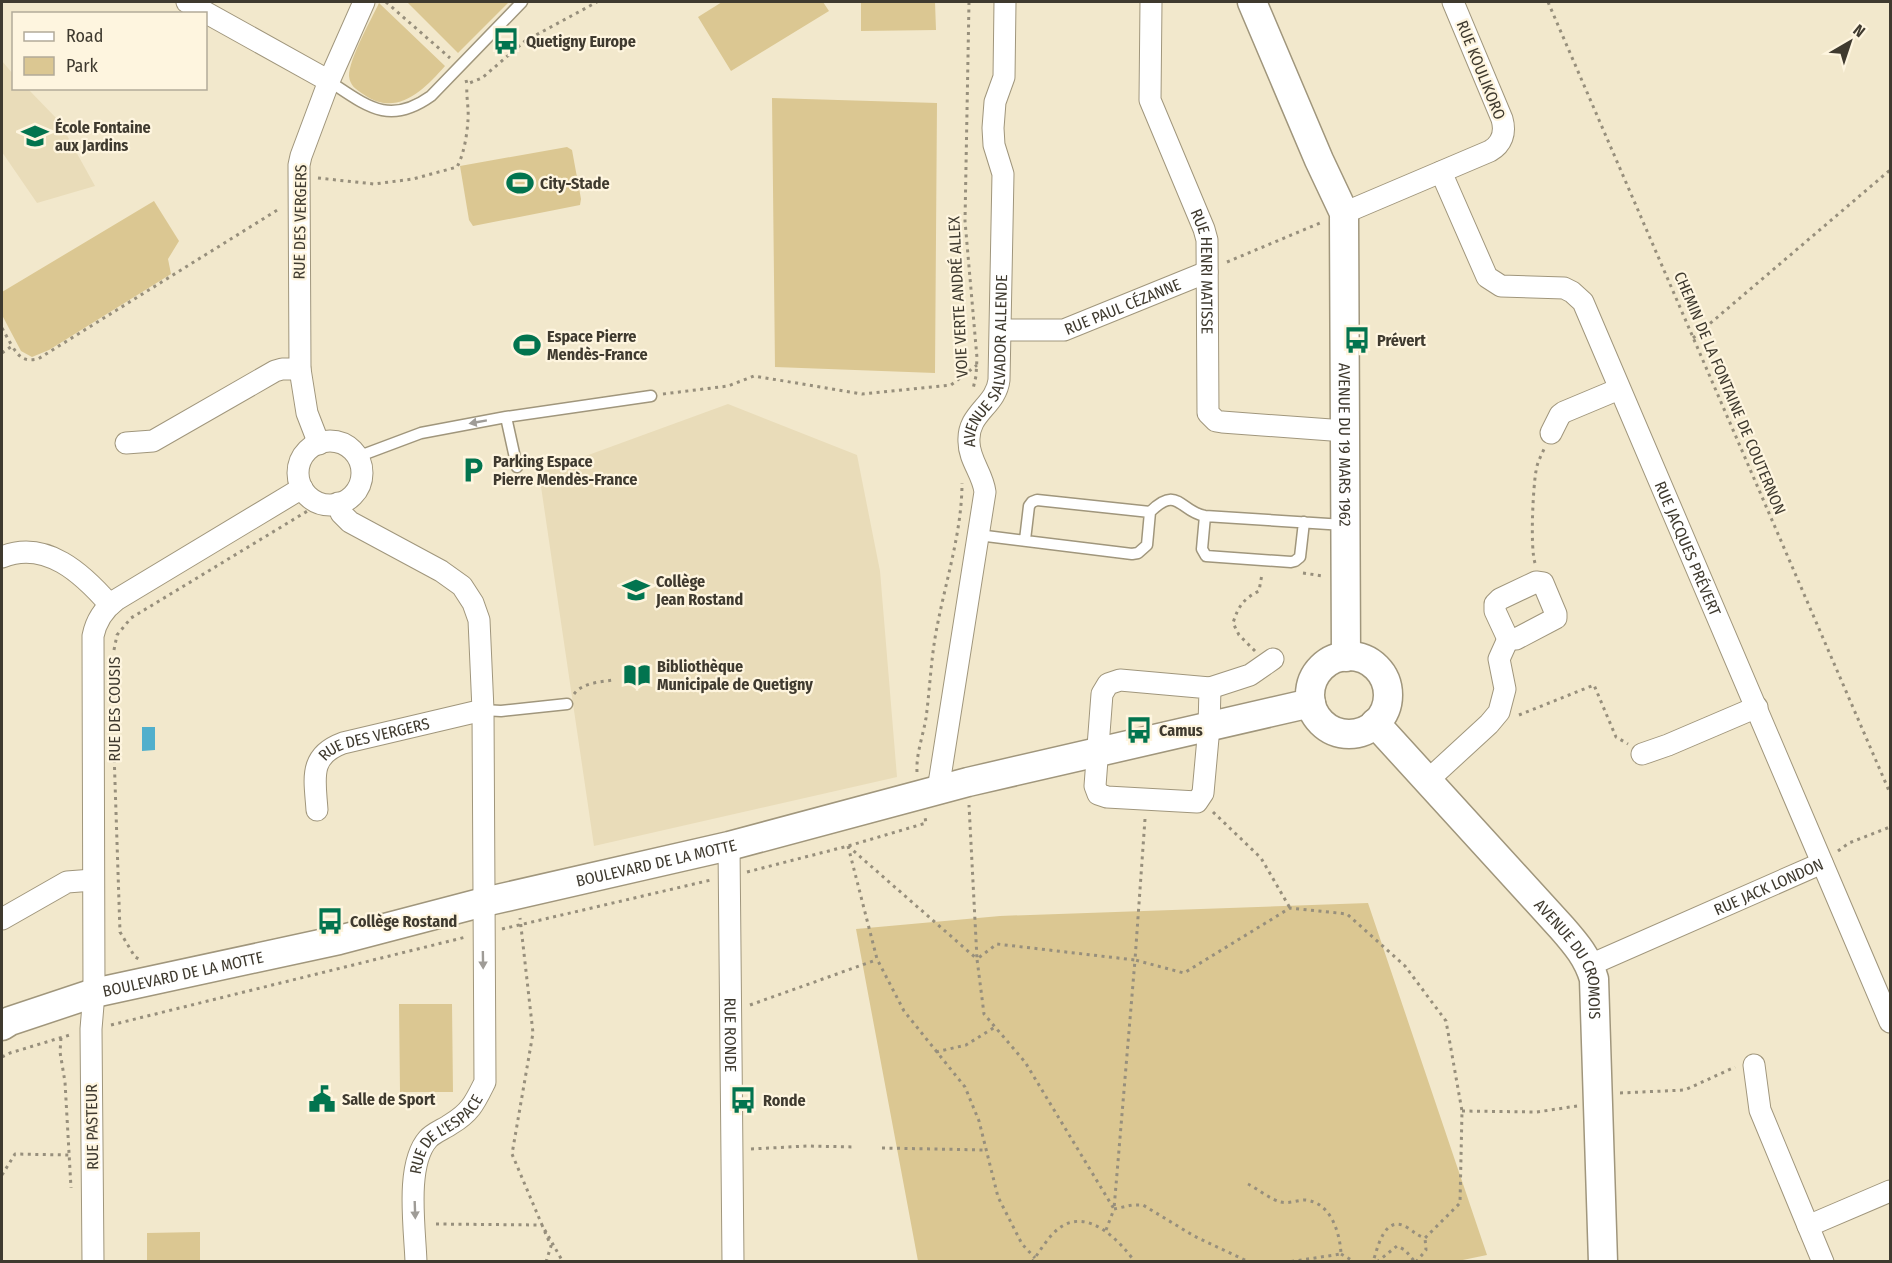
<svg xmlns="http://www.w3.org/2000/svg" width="1892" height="1263" font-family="'Fira Sans Condensed',sans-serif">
<rect width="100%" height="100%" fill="#f2e8cc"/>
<path fill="#e9dcb9" d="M2 61 13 74 14 88 28 89 59 121 95 186 37 203 2 152Z
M728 404 857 455 880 571 897 777 594 846 539 473Z"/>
<path fill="#dbc792" d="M407 2H509L458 53Z
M722 2H823L829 11 731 71 698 17Z
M861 2H935L936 30 861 31Z
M379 3 445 66C423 91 396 118 363 94 356 89 350 86 349 76 349 59 371 20 379 3Z
M772 98 937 103 935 373 775 367Z
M567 147 572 150 581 199 580 205 473 226 469 220 460 166Z
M154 201 179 241 168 259 171 274 49 350 32 357 21 351 2 315V292Z
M1368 903 1487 1255 1453 1262 918 1261 856 929 1000 916Z
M399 1004H452L453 1092H400Z
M200 1232V1261H147V1233Z"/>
<path fill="#51afcc" d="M142 727H155V750L142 751Z"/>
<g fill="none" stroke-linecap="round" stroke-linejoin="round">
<defs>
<path id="lane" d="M329 81C367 106 389 126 431 96L522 2
M506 417 651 396
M357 457 421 433 506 417 517 467
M1205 516 1202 549 1206 556 1291 562 1295 561 1300 557 1304 522
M978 535 1132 554 1138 553 1147 545 1150 512
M1025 540 1029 506 1032 502 1037 500 1150 512C1178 484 1180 512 1205 516L1344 525
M483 710 501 711 567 704"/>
<g id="street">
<path d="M187 2 329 81"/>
<path id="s1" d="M1151 2 1150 100 1204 229 1207 240 1208 413 1216 421 1222 422 1345 431"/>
<path id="s2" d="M1441 172 1487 277 1501 286 1564 288 1572 292 1583 302 1890 1022"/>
<path d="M1344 213 1490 151C1502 144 1506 133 1502 119L1453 2"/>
<path id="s3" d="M1001 330H1064L1207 272"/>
<path d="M1551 433 1560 415 1564 412 1619 389"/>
<circle cx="330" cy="473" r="32"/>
<path d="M126 443 153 441 275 371 282 369H300"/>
<path d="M319 444 307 413 300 369 299 165 301 156 329 81 364 2"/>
<path d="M2 557C46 539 83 574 110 605"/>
<path d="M1536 582 1543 583 1556 614V618L1516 639H1508L1495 611V604L1500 599Z"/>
<path d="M1120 680 1210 688 1209 727 1203 793 1197 802 1107 797 1098 794 1095 786 1102 694 1108 684Z"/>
<path d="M1210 688 1250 675 1273 659"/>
<path d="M1642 754 1668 745 1757 707"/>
<path d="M1427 781 1489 724 1499 712 1505 689 1499 659 1508 639"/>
<path id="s4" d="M938 790 985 492C983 474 969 460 969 442 967 413 996 406 999 380L1003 174 994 145 993 128 995 102 1004 77 1005 2"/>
<path id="s5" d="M317 810C315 779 308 756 343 743L483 710 479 620 473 603 462 586 441 571 350 522 341 513 338 503"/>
<path id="s6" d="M729 846 733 1262"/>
<path d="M2 919 67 882 93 880"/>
<path id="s7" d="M1590 965 1822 863"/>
<path d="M1754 1065 1760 1110 1823 1262"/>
<path d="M1808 1226 1890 1191"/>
<path d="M93 1262 91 1029 94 993 93 636C96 621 104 609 116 600L302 488"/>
<path id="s8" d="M416 1262C415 1229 405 1165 428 1139 433 1133 444 1129 451 1124 471 1112 475 1102 485 1082L483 710"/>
</g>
<g id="secondary">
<path id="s9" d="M1252 2 1319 160 1344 213 1346 657"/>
<circle cx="1349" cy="695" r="39"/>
<path id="s10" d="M1375 723 1562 928C1576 944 1588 958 1594 979L1603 1262"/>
<path id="s11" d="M2 1026 10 1021 94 993 339 940 484 902 729 846 968 782 1311 703"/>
</g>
</defs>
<use href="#lane" stroke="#a0967c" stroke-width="13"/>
<use href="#street" stroke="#a0967c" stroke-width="23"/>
<use href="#secondary" stroke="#a0967c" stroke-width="31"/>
<path stroke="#978f7c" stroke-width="3" stroke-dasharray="3 4.5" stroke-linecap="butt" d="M386 2 450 58
M969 2 965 221 977 358 976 376 973 389
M1548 2 1890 793
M466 80 467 84 482 78 525 41 597 2
M318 178 374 184 413 179 457 167C464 154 467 135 468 120 469 108 466 97 467 85
M1227 262 1320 223
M2 328 12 346
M1693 338 1890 170
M2 353 12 346C19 357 24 362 38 359L279 209
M663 394 728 386 754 376 862 394 951 385 977 365
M1535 563C1530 548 1533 488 1536 471 1537 463 1541 456 1544 449
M1303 573 1323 576
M114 650 117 635 131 618 319 504
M1255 651 1239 635 1233 623C1238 607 1243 599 1259 591L1262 574
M574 694C582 683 600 682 613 680
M1519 715 1594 685 1616 737 1628 744
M114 752 120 932 135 957 141 960
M917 772C916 754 923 736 926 718 930 688 931 657 937 627 946 580 962 531 962 483
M1213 812 1261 858 1290 908
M1145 819 1135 960 1184 973 1290 908 1347 914 1405 966 1446 1021 1462 1111 1460 1203 1425 1238C1418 1236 1414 1232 1408 1228 1385 1213 1378 1246 1373 1262
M848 846 977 959 984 1014 1025 1062 1114 1209 1135 960 997 944 977 959 969 805
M848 846 877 959 904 1011 965 1087 979 1121 998 1197 1022 1244 1035 1258
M1838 851 1849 843 1890 827
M747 872 848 846 926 823 925 817
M502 929 711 880
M750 1005 876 960
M111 1025 466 937
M61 1038 60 1052 65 1082 71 1188
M936 1052 966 1045 995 1027
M2 1057 10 1053 73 1034
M1620 1093 1685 1090 1735 1067
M1462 1111 1537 1112 1577 1106
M882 1148 985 1150
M751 1149 807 1146 855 1147
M2 1175 15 1154 69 1155
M1248 1184C1258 1189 1271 1200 1281 1202 1289 1204 1298 1200 1305 1200 1331 1202 1340 1233 1341 1254L1288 1262
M436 1224 542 1225 512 1154 533 1033 520 918
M1106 1230 1114 1209 1132 1205H1143L1194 1236 1249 1262
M1341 1254 1355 1262
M546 1262 551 1246 542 1225 563 1262
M1032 1262C1040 1251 1048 1237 1058 1229 1087 1206 1119 1240 1135 1262
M1377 1262 1397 1246 1405 1250 1415 1262
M1416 1262 1426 1250 1425 1238"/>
<use href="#lane" stroke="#fff" stroke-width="10"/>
<use href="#street" stroke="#fff" stroke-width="21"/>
<use href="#secondary" stroke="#fff" stroke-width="28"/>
</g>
<defs><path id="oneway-solid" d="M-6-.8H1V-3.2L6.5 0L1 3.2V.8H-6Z" transform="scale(1.5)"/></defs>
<g fill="#9f9c97">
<use href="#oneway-solid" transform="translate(478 422) rotate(170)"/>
<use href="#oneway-solid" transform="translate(483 960) rotate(89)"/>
<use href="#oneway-solid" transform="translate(415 1210) rotate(88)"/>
</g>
<defs>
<symbol id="bus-bare" viewBox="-9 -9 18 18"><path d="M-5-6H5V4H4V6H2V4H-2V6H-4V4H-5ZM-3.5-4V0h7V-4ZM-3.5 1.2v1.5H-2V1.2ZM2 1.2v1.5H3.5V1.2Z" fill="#02744f" stroke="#fef5df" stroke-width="2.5" paint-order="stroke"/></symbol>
<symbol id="school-bare" viewBox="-9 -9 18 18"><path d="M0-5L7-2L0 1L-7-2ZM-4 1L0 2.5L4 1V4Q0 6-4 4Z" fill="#02744f" stroke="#fef5df" stroke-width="2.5" paint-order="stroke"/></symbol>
<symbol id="stadium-bare" viewBox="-9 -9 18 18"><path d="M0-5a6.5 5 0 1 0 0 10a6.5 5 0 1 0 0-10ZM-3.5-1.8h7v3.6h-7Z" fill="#02744f" stroke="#fef5df" stroke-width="2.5" paint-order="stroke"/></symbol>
<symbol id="parking-bare" viewBox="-9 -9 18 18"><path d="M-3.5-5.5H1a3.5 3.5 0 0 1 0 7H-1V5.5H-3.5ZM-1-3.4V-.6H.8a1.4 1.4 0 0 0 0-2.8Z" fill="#02744f" stroke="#fef5df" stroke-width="2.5" paint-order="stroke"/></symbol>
<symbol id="library-bare" viewBox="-9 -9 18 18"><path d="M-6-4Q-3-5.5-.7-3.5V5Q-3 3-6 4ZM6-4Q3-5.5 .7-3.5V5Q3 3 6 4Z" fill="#02744f" stroke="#fef5df" stroke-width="2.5" paint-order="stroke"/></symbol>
<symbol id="civic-bare" viewBox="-9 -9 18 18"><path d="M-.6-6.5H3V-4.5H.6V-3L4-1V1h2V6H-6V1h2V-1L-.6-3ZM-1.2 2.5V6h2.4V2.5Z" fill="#02744f" stroke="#fef5df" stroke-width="2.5" paint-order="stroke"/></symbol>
</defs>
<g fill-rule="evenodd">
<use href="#bus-bare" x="487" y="22" width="38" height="38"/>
<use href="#school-bare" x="16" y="117" width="38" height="38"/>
<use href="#stadium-bare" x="501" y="164" width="38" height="38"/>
<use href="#bus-bare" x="1338" y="321" width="38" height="38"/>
<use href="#stadium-bare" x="508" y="326" width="38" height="38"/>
<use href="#parking-bare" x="454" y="451" width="38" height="38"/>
<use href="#school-bare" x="617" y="571" width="38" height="38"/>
<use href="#library-bare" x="618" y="656" width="38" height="38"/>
<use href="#bus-bare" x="1120" y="711" width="38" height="38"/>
<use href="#bus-bare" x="311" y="902" width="38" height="38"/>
<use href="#civic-bare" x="303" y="1080" width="38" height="38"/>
<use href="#bus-bare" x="724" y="1081" width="38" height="38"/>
</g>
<g text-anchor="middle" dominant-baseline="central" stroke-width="4.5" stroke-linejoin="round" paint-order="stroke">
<g font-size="16" font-weight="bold" fill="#3f3a2f" stroke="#fef5df" text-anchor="start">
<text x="526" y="41">Quetigny Europe</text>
<text x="55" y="127">École Fontaine<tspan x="55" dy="18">aux Jardins</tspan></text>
<text x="540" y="183">City-Stade</text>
<text x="547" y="336">Espace Pierre<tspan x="547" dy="18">Mendès-France</tspan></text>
<text x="1377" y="340">Prévert</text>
<text x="493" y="461">Parking Espace<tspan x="493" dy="18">Pierre Mendès-France</tspan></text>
<text x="656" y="581">Collège<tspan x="656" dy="18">Jean Rostand</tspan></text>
<text x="657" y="666">Bibliothèque<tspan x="657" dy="18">Municipale de Quetigny</tspan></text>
<text x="1159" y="730">Camus</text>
<text x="350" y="921">Collège Rostand</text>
<text x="342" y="1099">Salle de Sport</text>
<text x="763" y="1100">Ronde</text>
</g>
<g font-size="16" fill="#3f3a2f" stroke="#fef5df">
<text transform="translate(1481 70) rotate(68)">RUE KOULIKORO</text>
<text transform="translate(300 222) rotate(-89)">RUE DES VERGERS</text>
<text stroke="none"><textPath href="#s1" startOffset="280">RUE HENRI MATISSE</textPath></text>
<text transform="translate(958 297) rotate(-93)">VOIE VERTE ANDRÉ ALLEX</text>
<text stroke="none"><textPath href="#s3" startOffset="126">RUE PAUL CÉZANNE</textPath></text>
<text stroke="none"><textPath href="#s4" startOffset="440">AVENUE SALVADOR ALLENDE</textPath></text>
<text transform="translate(1730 393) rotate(67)">CHEMIN DE LA FONTAINE DE COUTERNON</text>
<text stroke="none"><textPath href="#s9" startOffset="462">AVENUE DU 19 MARS 1962</textPath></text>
<text stroke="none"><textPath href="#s2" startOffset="486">RUE JACQUES PRÉVERT</textPath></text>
<text transform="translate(114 709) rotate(-90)">RUE DES COUSIS</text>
<text stroke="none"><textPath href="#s5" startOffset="111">RUE DES VERGERS</textPath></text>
<text stroke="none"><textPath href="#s11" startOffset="675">BOULEVARD DE LA MOTTE</textPath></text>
<text stroke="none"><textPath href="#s7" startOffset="195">RUE JACK LONDON</textPath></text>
<text stroke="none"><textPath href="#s10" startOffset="310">AVENUE DU CROMOIS</textPath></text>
<text stroke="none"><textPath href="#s11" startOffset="189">BOULEVARD DE LA MOTTE</textPath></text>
<text stroke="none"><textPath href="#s6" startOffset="189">RUE RONDE</textPath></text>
<text transform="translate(92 1127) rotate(-91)">RUE PASTEUR</text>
<text stroke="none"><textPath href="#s8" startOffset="141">RUE DE L'ESPACE</textPath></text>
</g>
</g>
<rect width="1892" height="1263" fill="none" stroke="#3f3a2f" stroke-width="6"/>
<rect x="12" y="12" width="195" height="78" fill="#fef5df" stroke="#b2aa99" stroke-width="1.5"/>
<rect x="24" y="32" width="30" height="9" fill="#ffffff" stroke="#b2aa99" stroke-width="1.5"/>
<text x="66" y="42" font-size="18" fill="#3f3a2f">Road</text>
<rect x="24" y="57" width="30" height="18" fill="#dbc792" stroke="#b2aa99" stroke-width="1.5"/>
<text x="66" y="72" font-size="18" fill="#3f3a2f">Park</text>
<g transform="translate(1850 42) rotate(39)" stroke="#fef5df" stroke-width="4.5" paint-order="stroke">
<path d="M0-4.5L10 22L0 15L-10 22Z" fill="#3f3a2f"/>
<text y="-9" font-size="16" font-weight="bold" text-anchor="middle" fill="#3f3a2f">N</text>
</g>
</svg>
